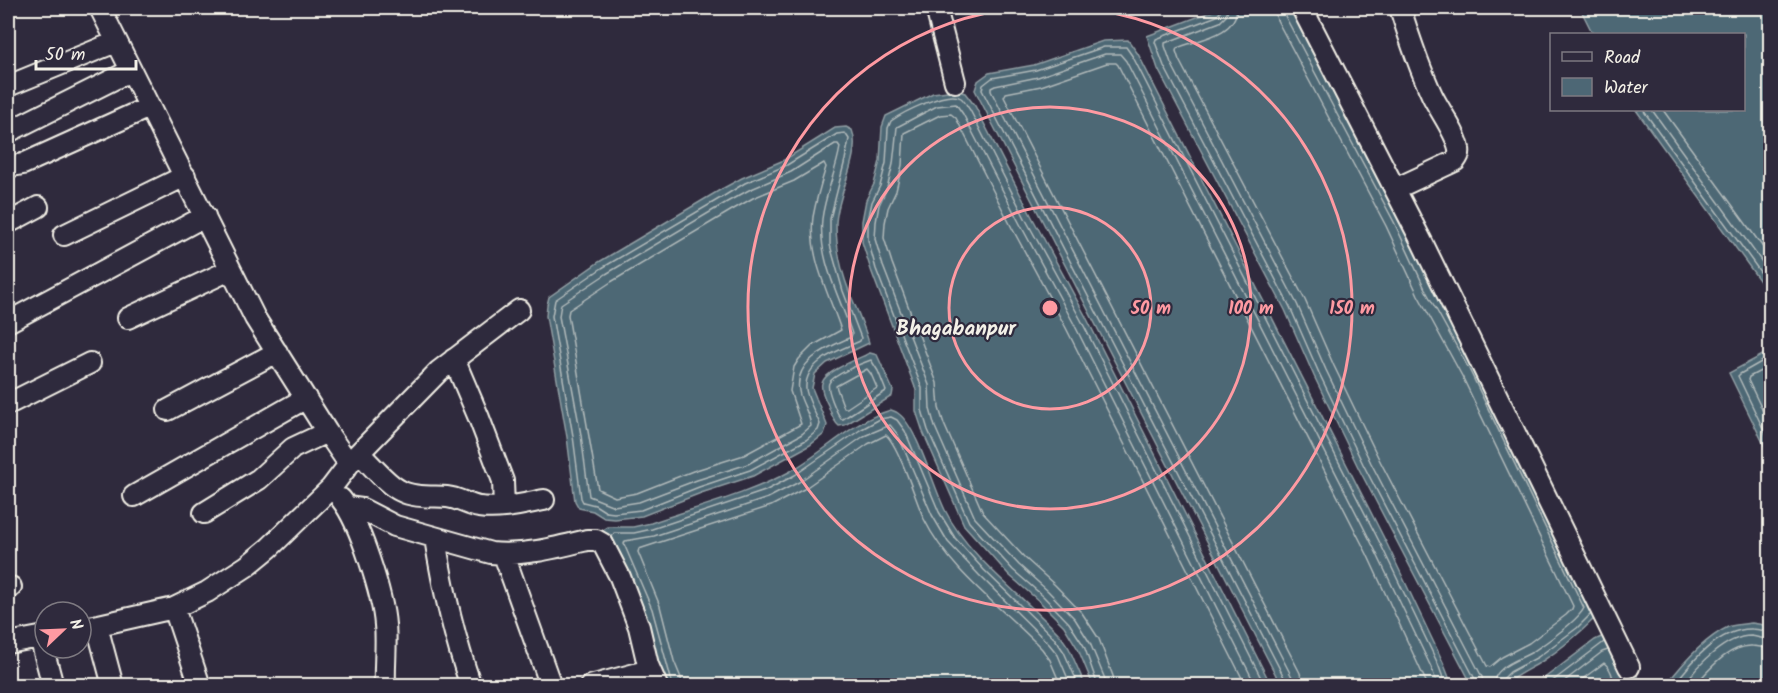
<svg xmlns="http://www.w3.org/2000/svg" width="1778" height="693" font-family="Kalam,sans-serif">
<rect width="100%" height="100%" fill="#2f2a3d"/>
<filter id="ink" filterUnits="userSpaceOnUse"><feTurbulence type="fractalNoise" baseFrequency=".0167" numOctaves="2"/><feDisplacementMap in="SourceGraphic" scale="12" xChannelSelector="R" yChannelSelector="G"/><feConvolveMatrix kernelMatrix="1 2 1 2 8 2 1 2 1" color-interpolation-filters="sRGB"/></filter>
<g filter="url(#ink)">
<path fill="#4d6775" stroke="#909ea3" stroke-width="1.5" d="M1221 8H1295L1597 616C1580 633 1561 649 1541 662 1528 670 1515 675 1505 685H1472L1359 469 1314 376 1285 310 1158 69 1147 36Z
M1580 8H1770V291L1762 284 1636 110H1744V34H1593Z
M1128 40 1138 54 1387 544 1443 662 1452 685H1281L975 90 978 81 989 73 1034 65 1103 41Z
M955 90 965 93 975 106 1032 217 1086 317 1271 685H1093L1078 649 1064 626 1039 601 1009 575 964 525 923 432 916 411V390L871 270 862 242V221L866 200 874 184 880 161 882 127 886 116 933 93Z
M846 127 852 130C862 154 836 197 836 224 836 246 841 270 849 291 856 308 864 325 869 343L827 363 815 374 812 388 827 425 824 434 810 445 753 476 701 493 642 516 615 519 604 518 593 511 579 508 575 501 567 437 546 316 547 305 549 297 599 262 720 190 742 178 784 160 835 128Z
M1770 351V457L1729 373Z
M870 353 877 355 893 390 892 396 845 425 839 426C833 421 831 413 828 405 825 399 820 390 822 383 825 371 860 358 870 353Z
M891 410C894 411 897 412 899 414 917 427 934 488 945 510 967 556 1024 597 1060 635L1069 648 1085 685H660L603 530 608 527H633L651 523C697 507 746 495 789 472 824 453 852 421 891 410Z
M1752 623 1770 626V685H1666C1682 664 1703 639 1728 627 1735 624 1745 624 1752 623Z
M1614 631 1637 674V682L1634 685 1534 686 1595 640Z"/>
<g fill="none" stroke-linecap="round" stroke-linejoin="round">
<path stroke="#b1baba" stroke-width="1.5" d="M1220 8V12L1217 16 1156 39 1155 42 1164 66 1290 307 1319 373 1364 466 1476 681V686
M1228 8 1226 16 1220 22 1165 43V46L1171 63 1297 304 1326 370 1371 463 1482 677 1484 686
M1237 8C1236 36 1198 39 1177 48L1176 51 1179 60 1305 300 1334 366 1379 459 1487 666 1490 667 1502 657 1529 643 1566 615 1572 609 1573 606 1462 376 1418 295 1386 226 1277 20 1274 8
M1283 8 1285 16 1394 222 1426 291 1470 371 1584 608C1578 621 1547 642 1534 651 1520 660 1494 665 1493 686
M1643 110 1766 280 1770 283
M1652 110 1770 273
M1663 110 1770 257
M845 133 849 139 845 160 830 219V245L843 291 861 338 860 341C840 350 804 361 806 389 807 398 816 415 820 424L818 430 806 440 750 470 699 487 641 510 614 513 606 512 595 505 583 502 581 498 573 436 552 316 555 300 602 268 724 196 745 183 787 165 837 134Z
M835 144H838L840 147C836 172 825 194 822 219 818 260 840 297 852 334L851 337C829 347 794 360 799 391 801 403 810 414 811 426L802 434 748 464 697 480 639 502 614 506 589 496 581 435 559 316 561 304 606 274 727 202 749 190 791 172Z
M824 163 826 167C821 183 816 200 813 217 808 256 829 294 841 330L812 346 799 359 794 367 790 391 801 424 744 455 693 471 637 493 615 497 598 489 568 315 569 310 611 282 732 210 753 198 794 181Z
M1770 357 1740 374 1738 376 1770 443
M871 360 878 371 886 391 843 419H841C837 413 826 389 829 383 833 375 862 363 871 360Z
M1770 366 1749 377 1748 380 1770 426
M867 369 871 374 877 388 847 408H844L836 386Z
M622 557 612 537 614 533H634L652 529 765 491 795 475 860 430 880 419 891 417 897 420 905 431 939 512 955 538 984 570 1055 639 1064 652 1079 686
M673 686 652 609 624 544 625 541 654 536 768 498 799 482 864 436 890 425 898 435 932 515 948 542 979 575 1049 644 1058 655 1071 686
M682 686 681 678 674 661 660 606 638 552 639 549 771 506 804 489 868 444 886 435C899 446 916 501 924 519 950 572 1003 608 1042 649L1050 660 1061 686
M1098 686 1084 646 1069 623 1043 596 1013 570 969 522 928 430 922 410V388L876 269 868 240V221L872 202 880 186 886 163 888 128 891 121C902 113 948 89 961 98 964 100 967 106 970 110L1026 220 1081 320 1265 686
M1106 686 1105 679 1090 643 1075 619 1048 591 1019 565 975 518 935 427 930 409 929 385 883 266 875 239 876 222 879 205 887 188 893 164 897 127 937 106 956 104 963 114 1020 224 1074 324 1256 686
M1115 686 1113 676 1099 639 1082 613 1055 585 1025 558 983 513 944 424 939 408 937 383 892 263 884 238 885 223 888 208 896 191 902 165 904 133 940 115 951 114 956 118 1012 228 1066 328 1246 686
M1286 686V681L982 90 983 85 992 78 1036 70 1104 47H1126L1133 57 1382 547 1438 664 1446 686
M1294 686 1292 677 991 91V88L995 86 1038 77 1105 54H1120L1126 61 1375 550 1431 667 1438 686
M1303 686 1300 673 1004 97 1006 93 1041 86 1107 63H1116L1118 65 1367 554 1428 686
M1501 686 1502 680 1510 672 1538 657 1577 628 1591 614
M1546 686 1604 642
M1558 686 1602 652 1608 650
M1573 686 1604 663C1610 667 1614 678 1614 686
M1673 686C1691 662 1719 628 1752 629 1758 629 1764 631 1770 632
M1683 686C1697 666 1725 636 1751 636 1758 637 1764 639 1770 639
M1694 686C1709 670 1728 645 1752 646 1758 646 1764 648 1770 649"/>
<defs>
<path id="minor" d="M100 8 255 318 327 432 349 464
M936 8 955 82
M1302 8 1422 242 1629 667
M8 86 116 42
M8 132 130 71
M8 164 12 166 23 164 149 107
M1395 189 1455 161C1458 157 1460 154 1459 149 1457 134 1439 110 1432 95 1419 67 1409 37 1400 8
M8 223 38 207
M64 235 185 176
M128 318 230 270
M8 322 205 216
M454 359 479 418 503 481 504 507
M8 404 90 363
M168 410 277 352
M359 453C371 464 387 485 401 491 414 498 433 496 447 497 458 498 468 505 479 507 500 510 523 504 544 500
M134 496 306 398
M341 499C360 522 383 596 385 625 387 645 384 665 385 686
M347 507 362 509 395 526 491 553C525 556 555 548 587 540H596L603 544 620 577 639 627 648 665 657 686
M204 513 259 479 293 448 327 432
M435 538C443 589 454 637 471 686
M504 555 551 686
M8 587H11
M174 608 200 686
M97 626 113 686
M81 629 174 608 207 592 247 566 269 548 331 488 353 459 439 371 519 310
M40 637 53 686
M8 643 45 636
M590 686 650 670"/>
</defs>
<use href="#minor" stroke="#f4f1e8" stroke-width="24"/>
<use href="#minor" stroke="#2f2a3d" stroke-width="20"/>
</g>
</g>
<g fill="none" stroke="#ff9aa2" stroke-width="3">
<circle cx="1050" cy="308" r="101"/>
<circle cx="1050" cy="308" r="201"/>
<path d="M1082 8A302 302 0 1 1 1018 8"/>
</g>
<g text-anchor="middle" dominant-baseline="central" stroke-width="4.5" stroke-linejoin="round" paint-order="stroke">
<g font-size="21" font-weight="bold" fill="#f4f1e8" stroke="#2f2a3d">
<text x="956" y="329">Bhagabanpur</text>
</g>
</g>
<circle cx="1050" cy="308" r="9" fill="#ff9aa2" stroke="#2f2a3d" stroke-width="3"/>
<g font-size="18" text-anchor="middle" font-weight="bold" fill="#ff9aa2" stroke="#2f2a3d" stroke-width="4.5" stroke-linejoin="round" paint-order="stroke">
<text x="1151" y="314">50 m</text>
<text x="1251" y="314">100 m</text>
<text x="1352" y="314">150 m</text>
</g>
<rect width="1778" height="693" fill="none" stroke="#2f2a3d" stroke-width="30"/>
<rect x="15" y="15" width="1748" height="663" fill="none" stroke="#f4f1e8" stroke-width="2" filter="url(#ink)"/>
<rect x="1550" y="33" width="195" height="78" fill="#2f2a3d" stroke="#7e7a81" stroke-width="1.5"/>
<rect x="1562" y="52" width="30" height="9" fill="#2f2a3d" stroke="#7e7a81" stroke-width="1.5"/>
<text x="1604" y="63" font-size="18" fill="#f4f1e8">Road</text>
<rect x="1562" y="78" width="30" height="18" fill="#4d6775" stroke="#7e7a81" stroke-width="1.5"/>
<text x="1604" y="93" font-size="18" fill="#f4f1e8">Water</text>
<g transform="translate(63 630) rotate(67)"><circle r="28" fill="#2f2a3d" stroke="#7e7a81" stroke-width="1.5"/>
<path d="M0-4.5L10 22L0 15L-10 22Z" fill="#ff9aa2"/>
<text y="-9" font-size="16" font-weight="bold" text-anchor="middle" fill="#f4f1e8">N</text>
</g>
<path d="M36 60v9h100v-9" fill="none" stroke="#f4f1e8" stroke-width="3"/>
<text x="45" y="60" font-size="18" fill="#f4f1e8" stroke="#2f2a3d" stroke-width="4.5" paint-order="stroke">50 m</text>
</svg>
